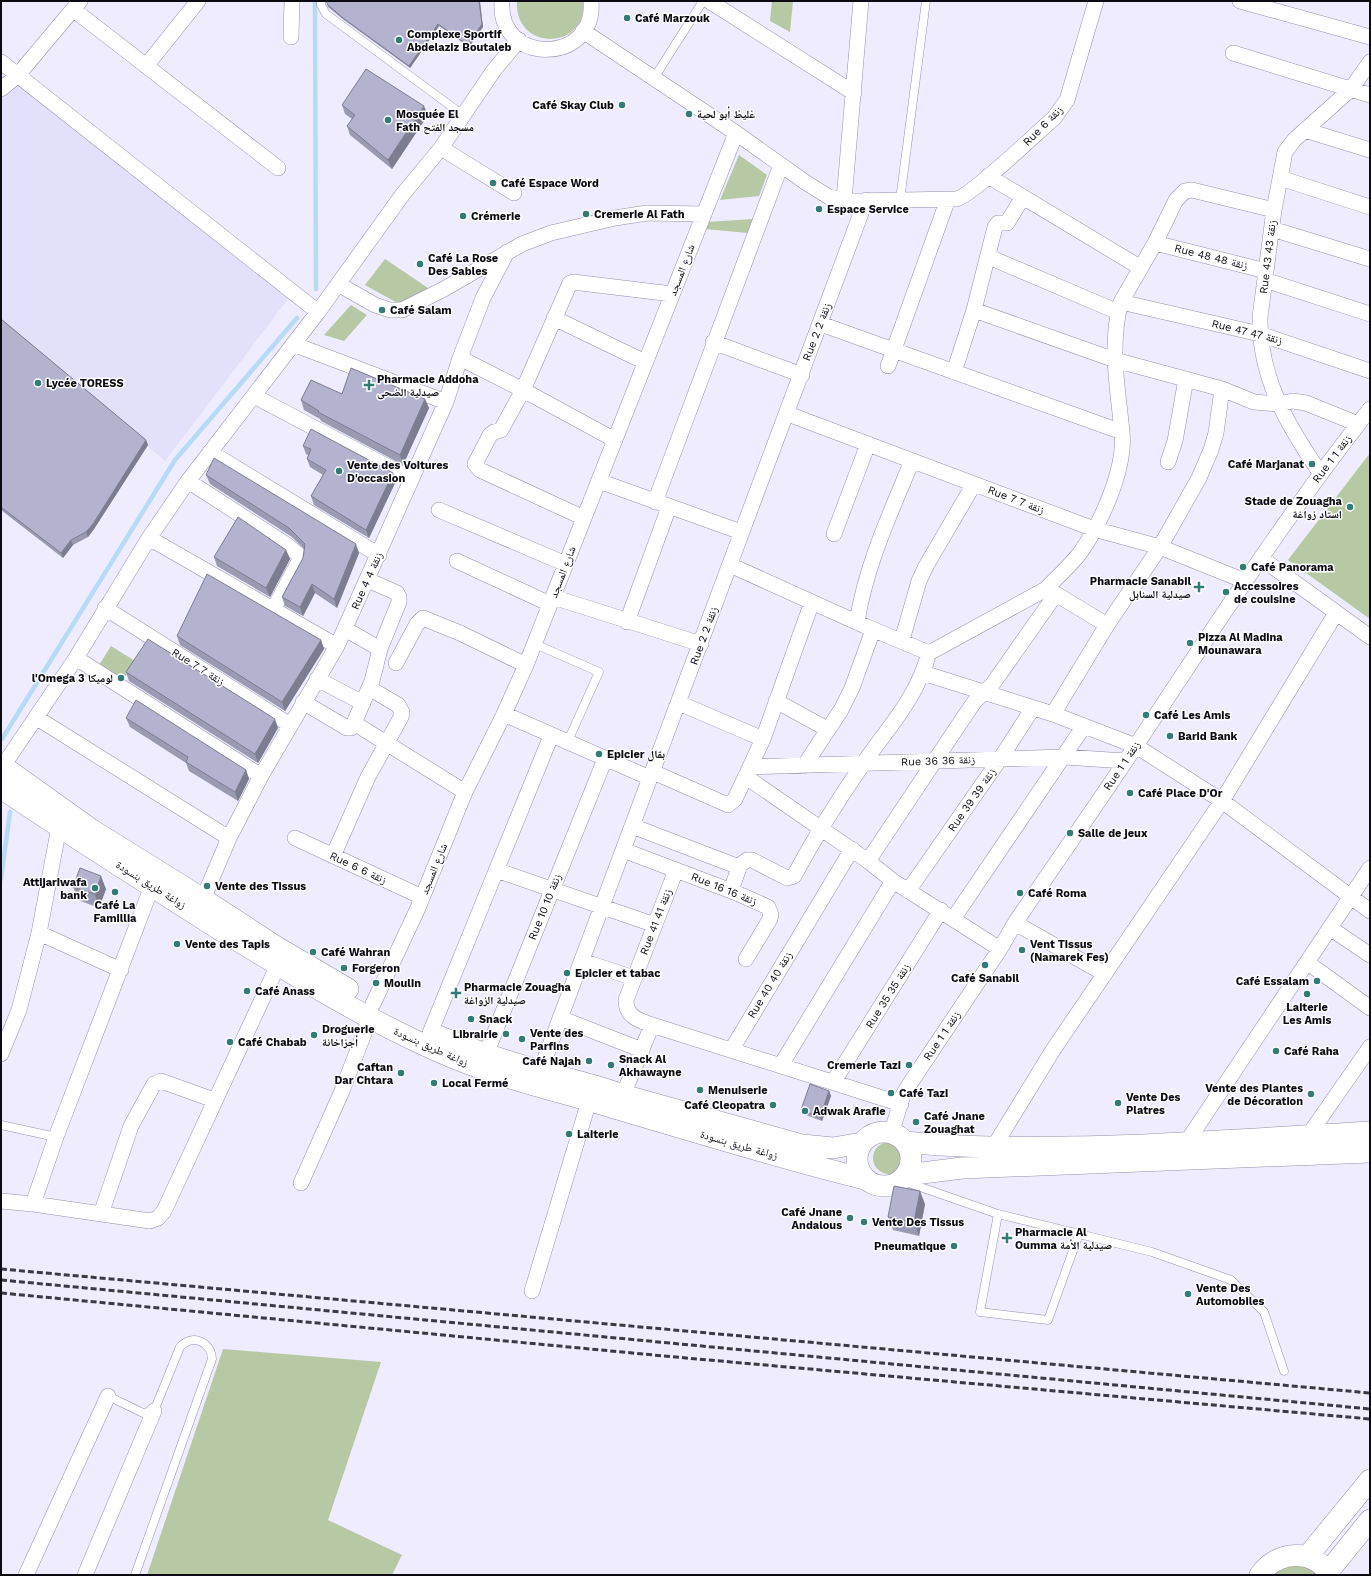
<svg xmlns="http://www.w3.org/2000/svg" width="1371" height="1576" font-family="'Work Sans','Noto Naskh Arabic',sans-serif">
<rect width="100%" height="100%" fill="#eeecfe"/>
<path fill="#e3e0fc" d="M7 76 288 299 165 461 1 322V83Z"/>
<path fill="#b6c8a4" d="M517 1H583C588 51 514 52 517 1Z
M772 1H793L790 32 770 21Z
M739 155 767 175 759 196 720 200Z
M753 219 748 233 705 229 707 222Z
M385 259 431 290 401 305 365 285Z
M351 305 367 315 344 341 324 335Z
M1370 453V619L1288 560Z
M111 646 135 661 123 680 99 665Z
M873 1158a16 16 0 1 1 32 0a16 16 0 1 1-32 0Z
M223 1349 381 1362 328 1520 402 1555 392 1575H147Z
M1305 1565 1319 1575H1273L1285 1566Z"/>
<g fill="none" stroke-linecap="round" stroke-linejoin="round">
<path stroke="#b7dbf7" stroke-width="4.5" d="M315 1 316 289
M2 739 175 460 297 318
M1 879 10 812"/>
<defs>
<path id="lane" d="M321 1V5L326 14 463 115
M654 78 703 1
M900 200 926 1
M535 644 599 672 567 743
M1 1125 56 1137
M903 1181 998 1214 1152 1252 1231 1280 1264 1312 1284 1371
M998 1214 980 1312 1048 1320 1079 1234
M108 1396 143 1413 154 1411 180 1347C193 1333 211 1342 212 1359L135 1575"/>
<path id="street" d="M502 1C497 66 597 65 591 1
M709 1 854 93
M1240 1 1370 37
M74 10 278 168
M583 31 736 133 805 182 829 197 851 201 956 199C970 197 1039 131 1054 118L1067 100 1096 1
M291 37 292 1
M1233 53 1370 95
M1 62 318 312
M146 66 198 1
M1 89 17 76 80 1
M1305 130 1370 150
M441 148 514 193
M988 176 1141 268
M1280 178 1370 207
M844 200 861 1
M1272 229 1370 259
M1155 243 1266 271
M989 257 1118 312
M1265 280 1370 314
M338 284 375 305 390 310H402L444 289 522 244 551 233 615 218 647 213 704 214
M1121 302 1260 334 1370 371
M974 310 1115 360 1222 389 1254 402 1278 404 1293 401 1306 403 1358 424
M554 318 645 362
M821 324 1122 432
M713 342 802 375
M293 344 446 402
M460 358 523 390 615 440
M888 366 948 199
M954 372 974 310 995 227 998 223H1007L1023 197
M254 396 411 479
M788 414 1094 529 1160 547 1245 581
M210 452 379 555
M1168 462 1175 441 1186 379
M1321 474C1287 425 1259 377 1260 317L1274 210 1285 152 1294 140 1351 89 1370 62
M188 481 287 545 300 556 298 563 273 610
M599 481 741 532
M655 502 781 165
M439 510 566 564
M584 518 480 470 475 464 490 435 494 432 501 430 523 390 570 283 573 282 672 294
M834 534 868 444
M149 538 337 646
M1261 558 1370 637
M457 561 550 604
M730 565 865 626 929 653
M1056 594 1107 625
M553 597 701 644
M105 608 290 725
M627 622 669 507
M857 622C866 565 890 514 912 461
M345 629 380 649
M902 640 919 581 926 566 974 484
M76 658 261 776
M396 663 417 624 423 618 460 633 526 665
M923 673 1053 714 1136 746 1222 801 1370 911
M317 679 363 703
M776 701 827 729
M303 702 347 728H351L354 723 465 792
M504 714 650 778
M1053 714 1107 625 1160 547 1199 478 1211 450 1216 433 1222 389
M37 718 229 838
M354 723 372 681 380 649 399 602V597L397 593 368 580
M763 739 812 602
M804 766 841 710 852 688 873 630
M750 767 1065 757 1125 761
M1 769 76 658 149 538 188 481 318 312 403 194 441 148 494 70 519 40
M653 772 728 805 735 799 763 739 679 703
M746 777 868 861 893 881 1000 949
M632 826 739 867
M295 838 422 897
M623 850 734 892 768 907 771 915 770 919 746 959
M333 856 368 777 401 717 402 712 398 705 369 688
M868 861 964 717 975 701 992 685 1056 594 1046 589C1057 577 1070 566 1080 553 1101 523 1126 469 1122 432 1118 389 1109 345 1121 302L1155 243 1176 200 1185 191 1192 190 1274 210
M496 870 655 925
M676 870 626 1000C626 1017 638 1020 652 1025L901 1104
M731 890 740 865 747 860H752L787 878 794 876C815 837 838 800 863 764 889 726 916 700 929 653L1046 589
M908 891 1000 759 1033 708
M203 899 229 838 261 776 337 646 446 402 460 358 483 298 507 252
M953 919 1084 726
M1015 923 1105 974
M1330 928 1370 955
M39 933 121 970
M582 961 634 978
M1308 963 1370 1008
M373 1004 418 908 465 792 504 714 526 665 736 133
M560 1018 642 1050
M430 1033 551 736
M732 1049 852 849
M1 1054 19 1010 39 933 59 827
M486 1054 605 759
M781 1065 893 881
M537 1080 866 200
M834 1081 941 910
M623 1095 652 1025
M891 1134 903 1095 909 1085 1000 949 1015 923C1055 864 1096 806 1135 747 1211 632 1285 517 1370 409
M1308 1136 1370 1047
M1186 1143 1370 868
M993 1148 1053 1050 1222 801 1336 613
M301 1183 342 1091 370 1018
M1 1201 33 1204 150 1221 158 1218 164 1211 278 965
M33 1204 56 1137 152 886
M101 1214 131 1126 154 1084 161 1081 214 1100
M532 1291 589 1101
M26 1575 108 1396
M85 1575 154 1411"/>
<path id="secondary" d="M1 765 92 830 203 899 275 946 348 989
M1 788C73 837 146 883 219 929 289 972 358 1015 433 1049 489 1075 551 1089 611 1107 696 1132 779 1158 865 1179
M438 1036C477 1052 517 1065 558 1076 580 1082 602 1087 623 1095L802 1145 833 1148 862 1143
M857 1159a27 27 0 1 1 54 0a27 27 0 1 1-54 0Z
M905 1142C974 1149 1043 1148 1113 1146 1199 1143 1284 1137 1370 1132
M906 1175 962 1168 1370 1152
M1307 1557 1370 1480
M1328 1572 1370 1520
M1260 1575C1277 1550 1314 1548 1330 1575"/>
</defs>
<use href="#lane" stroke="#9491ab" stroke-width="9"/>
<use href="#street" stroke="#9491ab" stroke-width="16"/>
<use href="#secondary" stroke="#9491ab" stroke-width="22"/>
<use href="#lane" stroke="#fff" stroke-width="8"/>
<use href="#street" stroke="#fff" stroke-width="15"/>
<use href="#secondary" stroke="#fff" stroke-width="21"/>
<path stroke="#3b3944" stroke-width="3" stroke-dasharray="6 3" stroke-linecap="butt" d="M1 1269 1370 1393
M1 1280 1370 1409
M1 1293 664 1356 1370 1419"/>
</g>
<path fill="#9a9ab2" d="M326 1 479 2 483 27 469 47 439 26 410 68 344 20 328 7Z
M342 105 428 115 392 169 350 135 347 126 352 119 345 114Z
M1 319 146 440 148 445 94 529 88 537 73 545 63 558 1 510Z
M342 394 425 399 429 408 403 465 321 421 320 419 304 410 301 400Z
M303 446 396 481 369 538 314 505 311 496 323 475 310 467 307 459 308 455 306 454Z
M206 475 359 553 337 608 315 593 303 616 285 606 282 597 303 558 304 549 292 537 210 484Z
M286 550 290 559 270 597 217 566 214 557Z
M177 636 321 640 324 649 285 711 180 645Z
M126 672 278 728 258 763 129 681Z
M126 718 246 770 249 779 238 801 189 771 186 763 130 727Z
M73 887 106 889 99 908 78 900Z
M829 1091 831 1096 822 1121 803 1114 801 1110Z
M925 1204 919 1236 893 1230 888 1217Z"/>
<path fill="#7d7d91" d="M479 1H480L483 27 469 47 468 45Z
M438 24 439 26 410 68 409 66Z
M424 106 428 115 392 169 388 160Z
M425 399 429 408 403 465 400 455Z
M146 440 148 445 94 529 88 537 86 532Z
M393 473 396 481 369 538 366 530Z
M71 540 73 545 63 558 61 553Z
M356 544 359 553 337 608 334 599Z
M286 550 290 559 270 597 266 588Z
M312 584 315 593 303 616 300 607Z
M321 640 324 649 285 711 282 702Z
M275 719 278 728 258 763 255 754Z
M246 770 249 779 238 801 235 792Z
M101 876 106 889 99 908 95 894Z
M829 1091 831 1096 822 1121 820 1117Z
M920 1191 925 1204 919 1236 914 1222Z"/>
<path fill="#b3b3cf" stroke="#7d7d91" d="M326 1H479L482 24 468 45 438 24 409 66 343 18 328 5Z
M366 69 424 106 388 160 347 126 355 115 342 105Z
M1 319 146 440 93 524 86 532 71 540 61 553 1 507Z
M351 368 425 399 400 455 318 412 319 411 301 400 311 380 342 394Z
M311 429 393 473 366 530 311 496 326 470 307 459 311 449 303 446Z
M214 458 356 544 334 599 312 584 300 607 282 597 303 558 305 544 289 528 206 475Z
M238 517 286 550 266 588 214 557Z
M207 574 321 640 282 702 177 636Z
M148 639 275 719 255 754 126 672Z
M136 700 246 770 235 792 186 762 188 757 126 718Z
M80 868 101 876 95 894 73 887Z
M810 1084 829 1091 820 1117 801 1110Z
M894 1186 920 1191 914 1222 888 1217Z"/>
<g fill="#337b76" stroke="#fff" stroke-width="1.5">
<circle cx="627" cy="18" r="4"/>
<circle cx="399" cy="40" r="4"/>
<circle cx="622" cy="105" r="4"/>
<circle cx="689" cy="114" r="4"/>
<circle cx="388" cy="120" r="4"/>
<circle cx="493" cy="183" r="4"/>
<circle cx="819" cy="209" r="4"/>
<circle cx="586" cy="214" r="4"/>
<circle cx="463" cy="216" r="4"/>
<circle cx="420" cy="264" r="4"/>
<circle cx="382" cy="310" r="4"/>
<circle cx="38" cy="383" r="4"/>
<path d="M367 379h4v4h4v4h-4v4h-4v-4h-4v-4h4z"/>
<circle cx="1312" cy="464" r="4"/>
<circle cx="339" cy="471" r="4"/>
<circle cx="1350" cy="507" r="4"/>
<circle cx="1243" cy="567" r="4"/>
<path d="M1197 581h4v4h4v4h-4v4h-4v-4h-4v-4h4z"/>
<circle cx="1226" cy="592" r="4"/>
<circle cx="1190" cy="643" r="4"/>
<circle cx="121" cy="678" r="4"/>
<circle cx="1146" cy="715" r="4"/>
<circle cx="1170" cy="736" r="4"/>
<circle cx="599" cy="754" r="4"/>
<circle cx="1130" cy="793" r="4"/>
<circle cx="1070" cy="833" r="4"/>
<circle cx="207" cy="886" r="4"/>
<circle cx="95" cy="888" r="4"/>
<circle cx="115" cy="892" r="4"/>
<circle cx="1020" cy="893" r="4"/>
<circle cx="177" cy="944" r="4"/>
<circle cx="1022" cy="950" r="4"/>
<circle cx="313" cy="952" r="4"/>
<circle cx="985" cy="965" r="4"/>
<circle cx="344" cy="968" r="4"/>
<circle cx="567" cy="973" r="4"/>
<circle cx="1317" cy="981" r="4"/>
<circle cx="376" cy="983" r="4"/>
<circle cx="247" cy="991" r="4"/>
<path d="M454 987h4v4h4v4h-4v4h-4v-4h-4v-4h4z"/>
<circle cx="1307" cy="994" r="4"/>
<circle cx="471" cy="1019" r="4"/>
<circle cx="506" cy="1034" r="4"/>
<circle cx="314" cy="1035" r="4"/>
<circle cx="522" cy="1039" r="4"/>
<circle cx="230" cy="1042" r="4"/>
<circle cx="1276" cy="1051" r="4"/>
<circle cx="589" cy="1061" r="4"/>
<circle cx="611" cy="1065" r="4"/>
<circle cx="909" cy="1065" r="4"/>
<circle cx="401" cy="1073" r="4"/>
<circle cx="434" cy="1083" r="4"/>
<circle cx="700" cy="1090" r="4"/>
<circle cx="891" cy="1093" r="4"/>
<circle cx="1311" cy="1094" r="4"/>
<circle cx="1118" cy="1103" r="4"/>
<circle cx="773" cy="1105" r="4"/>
<circle cx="805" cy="1111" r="4"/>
<circle cx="916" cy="1122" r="4"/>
<circle cx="569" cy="1134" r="4"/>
<circle cx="850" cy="1218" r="4"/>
<circle cx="864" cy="1222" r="4"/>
<path d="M1005 1232h4v4h4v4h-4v4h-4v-4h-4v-4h4z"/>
<circle cx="954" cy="1246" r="4"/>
<circle cx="1188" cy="1294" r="4"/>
</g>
<g text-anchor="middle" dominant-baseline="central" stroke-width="3" stroke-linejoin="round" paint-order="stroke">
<g font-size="11" font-weight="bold" fill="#0c0a13" stroke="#fff" text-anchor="start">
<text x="635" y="18">Café Marzouk</text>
<text x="407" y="34">Complexe Sportif<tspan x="407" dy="13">Abdelaziz Boutaleb</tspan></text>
<text x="614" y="105" text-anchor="end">Café Skay Club</text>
<text x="396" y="114">Mosquée El<tspan x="396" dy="13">Fath مسجد الفتح</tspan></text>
<text x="697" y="114">غليظ أبو لحية</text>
<text x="501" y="183">Café Espace Word</text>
<text x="827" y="209">Espace Service</text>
<text x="594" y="214">Cremerie Al Fath</text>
<text x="471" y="216">Crémerie</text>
<text x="428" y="258">Café La Rose<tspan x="428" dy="13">Des Sables</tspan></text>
<text x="390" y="310">Café Salam</text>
<text x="377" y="379">Pharmacie Addoha<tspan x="377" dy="13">صيدلية الضحى</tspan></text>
<text x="46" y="383">Lycée TORESS</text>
<text x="1304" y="464" text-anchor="end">Café Marjanat</text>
<text x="347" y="465">Vente des Voitures<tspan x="347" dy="13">D'occasion</tspan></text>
<text x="1342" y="501" text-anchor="end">Stade de Zouagha<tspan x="1342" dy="13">استاد زواغة</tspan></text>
<text x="1251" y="567">Café Panorama</text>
<text x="1191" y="581" text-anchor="end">Pharmacie Sanabil<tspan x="1191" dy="13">صيدلية السنابل</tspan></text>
<text x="1234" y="586">Accessoires<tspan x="1234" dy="13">de couisine</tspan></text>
<text x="1198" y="637">Pizza Al Madina<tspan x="1198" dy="13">Mounawara</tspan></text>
<text x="113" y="678" text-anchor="end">l'Omega 3 لوميكا</text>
<text x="1154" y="715">Café Les Amis</text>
<text x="1178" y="736">Barid Bank</text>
<text x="607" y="754">Epicier بقال</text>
<text x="1138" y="793">Café Place D'Or</text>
<text x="1078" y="833">Salle de jeux</text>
<text x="87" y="882" text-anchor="end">Attijariwafa<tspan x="87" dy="13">bank</tspan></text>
<text x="215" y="886">Vente des Tissus</text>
<text x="1028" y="893">Café Roma</text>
<text x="115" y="905" text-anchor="middle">Café La<tspan x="115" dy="13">Famillia</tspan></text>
<text x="185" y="944">Vente des Tapis</text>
<text x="1030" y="944">Vent Tissus<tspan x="1030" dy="13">(Namarek Fes)</tspan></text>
<text x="321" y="952">Café Wahran</text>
<text x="352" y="968">Forgeron</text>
<text x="575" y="973">Epicier et tabac</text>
<text x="985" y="978" text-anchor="middle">Café Sanabil</text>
<text x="1309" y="981" text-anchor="end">Café Essalam</text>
<text x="384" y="983">Moulin</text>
<text x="464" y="987">Pharmacie Zouagha<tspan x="464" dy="13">صيدلية الزواغة</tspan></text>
<text x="255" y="991">Café Anass</text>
<text x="1307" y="1007" text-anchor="middle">Laiterie<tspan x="1307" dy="13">Les Amis</tspan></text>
<text x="479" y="1019">Snack</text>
<text x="322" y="1029">Droguerie<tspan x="322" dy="13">أجزاخانة</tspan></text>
<text x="530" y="1033">Vente des<tspan x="530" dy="13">Parfins</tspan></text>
<text x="498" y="1034" text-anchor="end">Librairie</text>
<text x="238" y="1042">Café Chabab</text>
<text x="1284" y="1051">Café Raha</text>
<text x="619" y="1059">Snack Al<tspan x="619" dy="13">Akhawayne</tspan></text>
<text x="581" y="1061" text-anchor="end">Café Najah</text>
<text x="901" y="1065" text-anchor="end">Cremerie Tazi</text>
<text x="393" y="1067" text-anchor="end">Caftan<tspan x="393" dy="13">Dar Chtara</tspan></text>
<text x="442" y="1083">Local Fermé</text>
<text x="1303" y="1088" text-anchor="end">Vente des Plantes<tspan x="1303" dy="13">de Décoration</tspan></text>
<text x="708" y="1090">Menuiserie</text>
<text x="899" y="1093">Café Tazi</text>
<text x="1126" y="1097">Vente Des<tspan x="1126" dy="13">Platres</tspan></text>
<text x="765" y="1105" text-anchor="end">Café Cleopatra</text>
<text x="813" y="1111">Adwak Arafie</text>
<text x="924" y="1116">Café Jnane<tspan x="924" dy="13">Zouaghat</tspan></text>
<text x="577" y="1134">Laiterie</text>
<text x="842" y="1212" text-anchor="end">Café Jnane<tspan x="842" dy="13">Andalous</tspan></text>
<text x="872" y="1222">Vente Des Tissus</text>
<text x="1015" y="1232">Pharmacie Al<tspan x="1015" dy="13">Oumma صيدلية الأمة</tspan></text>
<text x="946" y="1246" text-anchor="end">Pneumatique</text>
<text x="1196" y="1288">Vente Des<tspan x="1196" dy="13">Automobiles</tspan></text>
</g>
<g font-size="11" fill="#0c0a13" stroke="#fff">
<text transform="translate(1043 126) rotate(-45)">Rue 6 زنقة</text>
<text transform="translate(1211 257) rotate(14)">Rue 48 زنقة 48</text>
<text transform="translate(1268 257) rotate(-83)">Rue 43 زنقة 43</text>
<text transform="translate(682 270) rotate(-69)">شارع المسجد</text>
<text transform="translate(817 332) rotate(-69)">Rue 2 زنقة 2</text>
<text transform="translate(1247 332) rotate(14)">Rue 47 زنقة 47</text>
<text transform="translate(1332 459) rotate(-53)">Rue 1 زنقة 1</text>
<text transform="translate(1016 500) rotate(21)">Rue 7 زنقة 7</text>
<text transform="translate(563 572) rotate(-69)">شارع المسجد</text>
<text transform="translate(367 581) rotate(-66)">Rue 4 زنقة 4</text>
<text transform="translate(704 636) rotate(-70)">Rue 2 زنقة 2</text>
<text transform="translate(198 667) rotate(32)">Rue 7 زنقة 7</text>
<text transform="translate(938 761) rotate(-2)">Rue 36 زنقة 36</text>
<text transform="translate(1122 766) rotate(-56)">Rue 1 زنقة 1</text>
<text transform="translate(972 800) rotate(-55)">Rue 39 زنقة 39</text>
<text transform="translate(358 868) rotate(25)">Rue 6 زنقة 6</text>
<text transform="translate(434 869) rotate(-68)">شارع المسجد</text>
<text transform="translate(151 885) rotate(32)">زواغة طريق بنسودة</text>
<text transform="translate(724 889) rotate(22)">Rue 16 زنقة 16</text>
<text transform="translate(545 907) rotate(-68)">Rue 10 زنقة 10</text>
<text transform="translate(656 922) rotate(-69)">Rue 41 زنقة 41</text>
<text transform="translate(770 985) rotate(-59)">Rue 40 زنقة 40</text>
<text transform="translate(888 996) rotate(-58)">Rue 35 زنقة 35</text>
<text transform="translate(942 1036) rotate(-56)">Rue 1 زنقة 1</text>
<text transform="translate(431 1047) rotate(24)">زواغة طريق بنسودة</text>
<text transform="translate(739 1145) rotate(16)">زواغة طريق بنسودة</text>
</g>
</g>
<rect width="1371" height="1576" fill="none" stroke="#0c0a13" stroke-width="4"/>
</svg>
